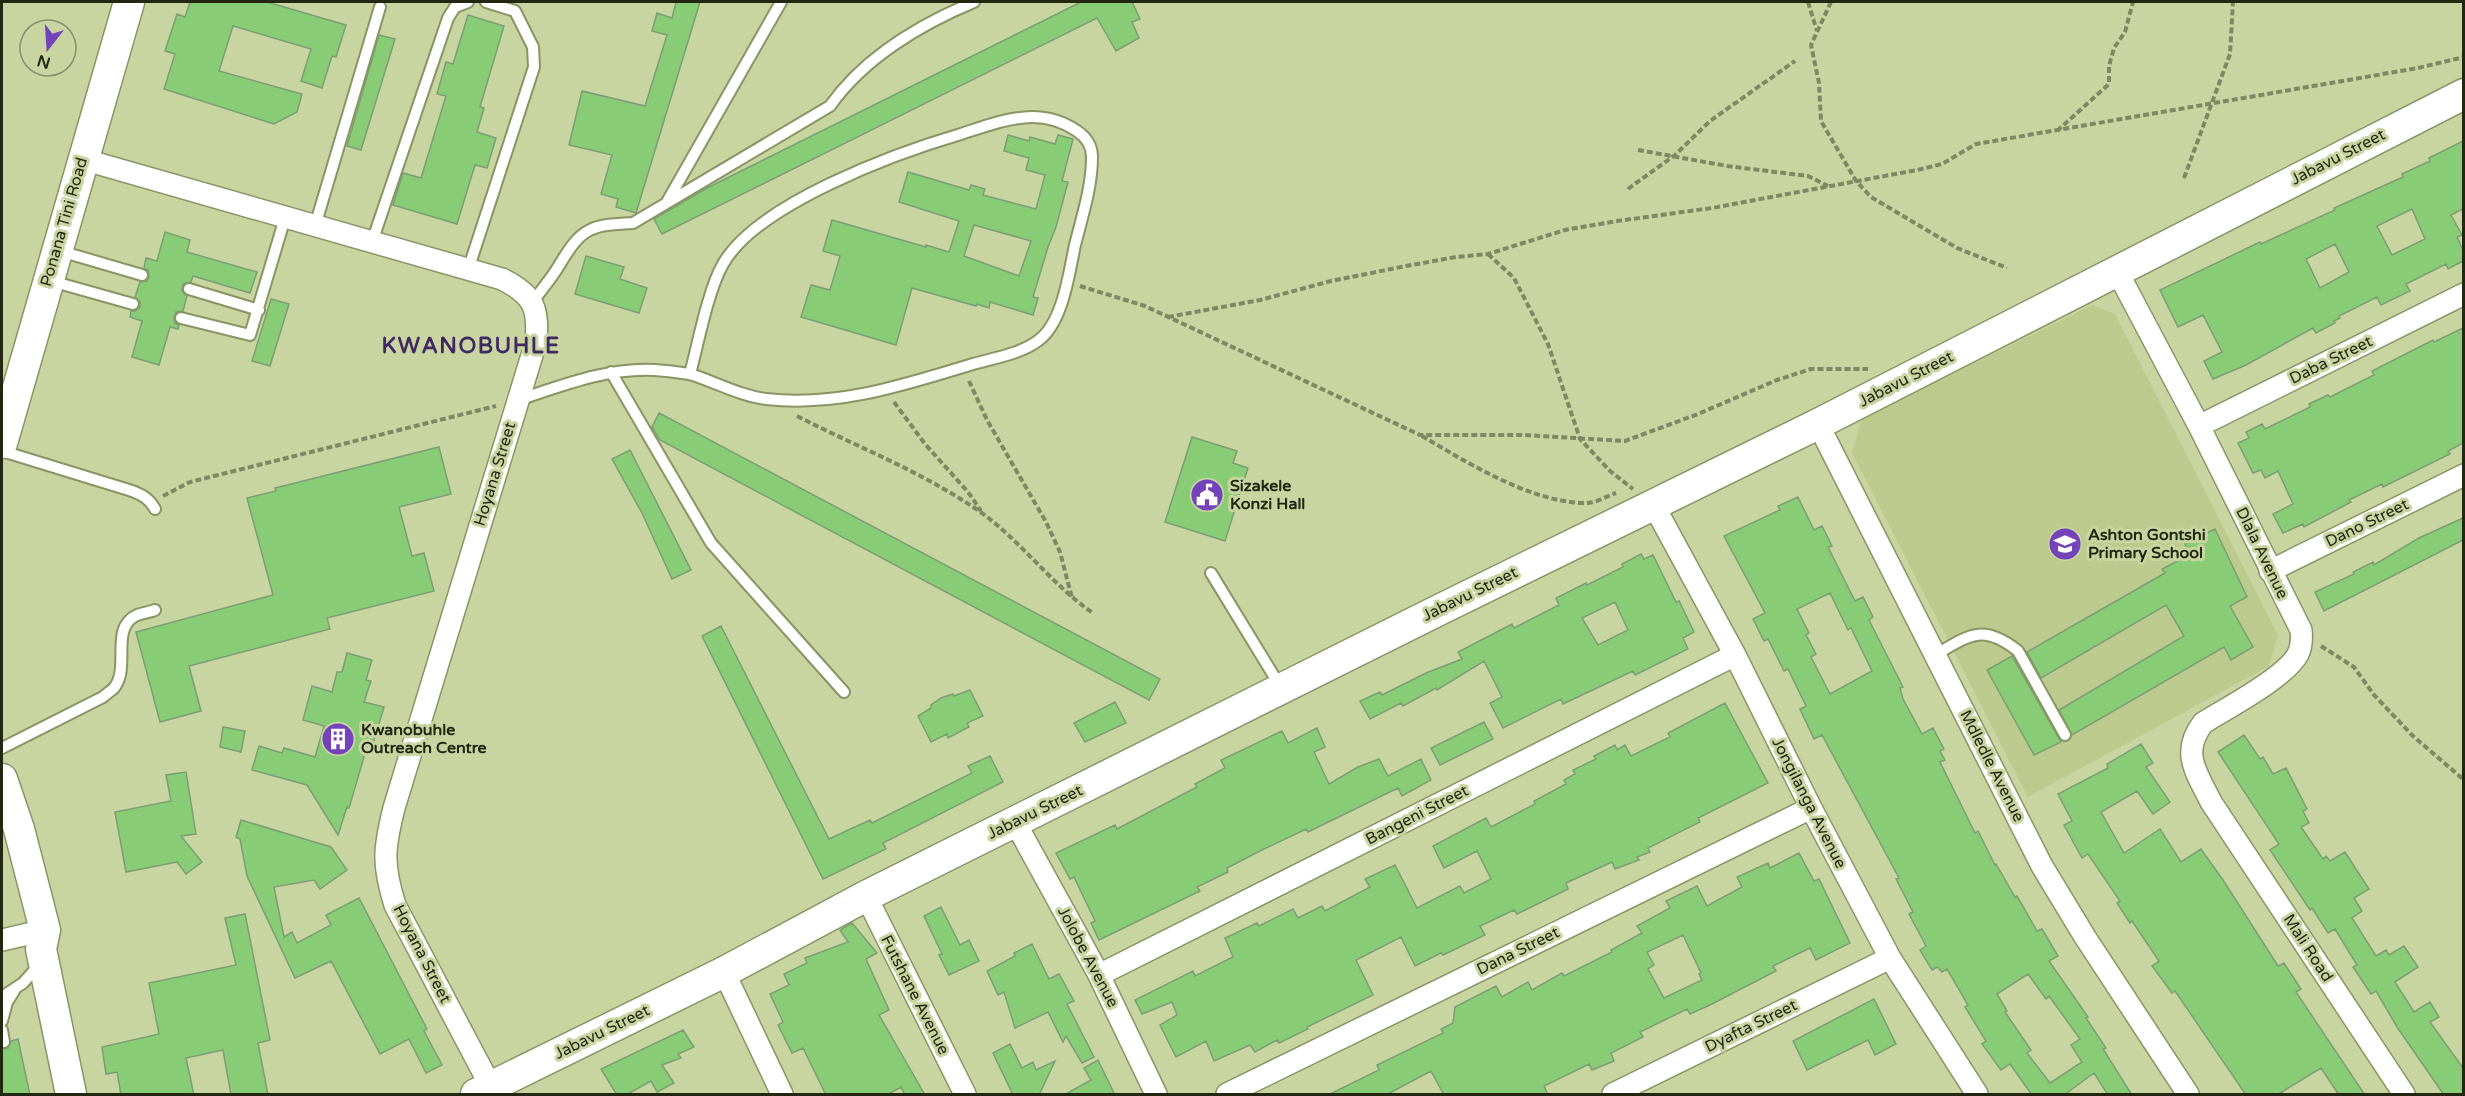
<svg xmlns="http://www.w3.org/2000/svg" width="2465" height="1096" font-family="'Varela Round',sans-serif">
<rect width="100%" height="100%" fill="#c8d5a1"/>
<path fill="#bcca8e" d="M2092 305 2115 314 2278 635 2269 666 2028 797 1852 453 1862 419Z"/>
<path fill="#88cc75" stroke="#7c9e74" stroke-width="1.5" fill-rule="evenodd" d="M190 2H267L346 25 336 57 332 56 322 88 301 81 311 49 233 26 219 71 302 94 297 112 274 124 164 89 175 54 165 51 177 14 185 17Z
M676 2H700L636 213 616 207 618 199 601 194 612 155 569 145 582 91 645 106 667 35 652 31 657 13 672 18Z
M1081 2H1132L1140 19 1132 22 1139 38 1116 51 1097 18 662 234 654 219 707 188Z
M468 15 504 26 480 107 484 108 477 132 496 138 487 168 475 165 457 224 393 205 403 173 421 178 446 96 437 94 446 62 453 64Z
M379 35 395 39 361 150 347 146Z
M1008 135 1029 141 1030 137 1055 144 1058 135 1073 139 1062 181 1068 182 1056 227 1048 247 1033 297 1038 298 1033 315 990 302 989 308 977 304 976 306 912 288 896 345 801 317 811 285 830 290 840 256 823 251 832 220 926 247V245L949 252 959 221 899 202 908 172 969 190 971 185 985 189 983 195 1036 209 1045 175 1026 170 1029 158 1004 151ZM974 225 1031 241 1019 276 964 256Z
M2463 141V209L2451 215 2462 235 2457 237 2463 250V261L2448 269 2446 264 2406 284 2410 291 2381 305 2377 297 2339 316 2340 318 2334 321 2335 323 2316 333 2313 328 2246 365 2213 379 2204 361 2222 352 2203 315 2178 327 2160 290 2260 242 2261 244 2335 210 2334 208 2403 177 2402 174 2430 161 2429 158ZM2412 209 2425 239 2392 255 2377 226ZM2335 244 2349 272 2320 288 2306 259Z
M165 232 190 240 187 252 257 272 250 293 193 276 191 282 183 284 182 291 187 296 183 311 176 312 174 317 175 323 179 325 178 329 170 327 159 365 132 357 142 321 130 317 131 311H135L140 307V302L135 297 140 282 147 281 149 277 148 270 144 268 146 258 157 261Z
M586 256 624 267 620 279 647 288 639 313 575 294Z
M271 299 289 304 270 366 252 361Z
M2463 328V443L2448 451 2450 454 2383 487 2382 484 2349 500 2351 502 2304 527 2303 524 2283 533 2273 514 2293 504 2278 471 2265 478 2261 470 2253 473 2238 443 2249 438 2246 432 2262 424 2265 429 2310 407 2309 404 2328 395 2330 397 2374 375 2372 371 2433 340 2434 342Z
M659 413 1160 679 1149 700 660 440 652 427Z
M1192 437 1237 451 1233 463 1248 468 1225 541 1165 522Z
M439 447 451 494 399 507 412 556 424 553 434 591 327 618 330 629 189 666 201 711 160 722 136 632 273 595 247 498 276 491 275 488Z
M630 450 691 570 672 579 642 513 612 459Z
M1798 497 1814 530 1822 526 1832 546 1828 547 1855 601 1863 597 1873 617 1869 620 1903 687 1900 688 1903 699 1922 734 1933 728 1944 749 1940 751 1945 760 1940 762 1975 833 1978 831 1995 865 1996 864 2015 897 2017 896 2037 931 2042 929 2058 956 2049 961 2088 1017 2086 1018 2106 1048 2103 1049 2132 1095H2108L2094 1073 2064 1095H2032L2010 1064 2001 1070 1982 1044 1986 1041 1965 1007 1968 1005 1947 969 1942 972 1937 967 1932 970 1920 950 1926 946 1909 914 1913 912 1896 879 1899 878 1822 735 1814 739 1800 709 1806 706 1788 669 1784 671 1768 639 1764 641 1753 619 1765 613 1724 536 1780 510 1778 506ZM1830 593 1848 630 1851 628 1872 671 1830 694 1811 657 1816 654 1806 635 1809 633 1797 609ZM2028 974 2046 999 2049 996 2080 1039 2071 1045 2082 1062 2050 1083 2027 1053 2031 1050 2005 1012 2007 1011 1997 994Z
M2463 518V540L2324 611 2315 592 2354 574 2353 572 2373 562 2374 565 2419 538Z
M2215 529 2247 597 2230 606 2253 647 2231 660 2224 647 2072 735 2059 710 2184 636 2166 605 2041 678 2027 652 2165 573 2162 569 2190 555 2185 544Z
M1641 554 1644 559 1653 555 1676 602 1679 601 1694 632 1683 638 1688 649 1635 675 1633 671 1563 704 1561 699 1503 728 1490 703 1502 697 1484 661 1437 690 1436 688 1403 706 1401 703 1370 719 1360 701 1380 692 1382 695 1426 673 1462 659 1458 652 1512 624 1514 628 1559 605 1556 598 1586 583 1587 585 1623 567 1622 564ZM1615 602 1628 630 1598 645 1582 618Z
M721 626 829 839 870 820 872 823 972 773 968 766 990 756 1003 782 883 843 886 849 823 879 702 636Z
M347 653 372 660 366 680 371 681 364 702 384 707 374 741 369 740 349 808 347 807 338 835 307 785 252 770 259 746 282 753 284 748 315 757 324 726 303 720 312 686 332 692 337 672H342Z
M2012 656 2061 742 2034 755 1987 670Z
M970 690 983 716 967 723 969 727 948 738 947 734 931 742 918 716 931 708V705L941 698 953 694 954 696Z
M1115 702 1126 723 1085 742 1074 723Z
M1725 703 1768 783 1698 818 1700 822 1648 848 1650 852 1637 857 1639 860 1615 869 1612 862 1566 883 1568 889 1517 914 1514 910 1480 926 1485 935 1443 955 1441 953 1415 966 1401 937 1356 960 1373 995 1307 1027 1308 1029 1279 1043 1277 1040 1255 1052 1250 1045 1214 1061 1206 1041 1176 1057 1160 1025 1177 1015 1172 1002 1142 1014 1135 1000 1193 971 1195 976 1233 957 1225 938 1257 923 1259 926 1293 909 1298 918 1322 906 1325 911 1370 887 1365 879 1395 865 1417 908 1460 886 1464 893 1491 879 1477 851 1444 868 1433 846 1486 818 1491 827 1535 804 1534 801 1566 784 1564 780 1575 774 1573 770 1596 759 1594 756 1615 745 1617 750 1625 745 1631 756 1670 737 1668 733Z
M1484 722 1493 739 1440 765 1431 748Z
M223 727 245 731 241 752 220 747Z
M1317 728 1325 747 1314 752 1329 784 1358 767 1379 759 1388 776 1421 759 1431 780 1402 796 1398 788 1308 832 1306 829 1260 851 1227 868 1228 872 1197 887 1200 891 1099 940 1091 923 1095 921 1074 877 1070 879 1056 853 1115 825 1117 829 1197 787 1195 784 1225 768 1221 760 1282 731 1288 743Z
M2244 735 2260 759 2263 757 2273 774 2286 768 2307 809 2303 811 2309 823 2301 827 2323 859 2326 856 2330 861 2345 852 2369 889 2354 898 2362 911 2352 918 2376 956 2386 950 2389 955 2404 946 2418 967 2395 982 2414 1012 2430 1002 2439 1017 2430 1022 2463 1068V1095H2444L2397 1027 2376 991 2371 994 2353 967 2357 965 2335 929 2328 933 2312 908 2310 910 2270 850 2279 844 2218 752Z
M2141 744 2153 763 2146 767 2170 802 2153 814 2137 791 2101 812 2124 853 2160 829 2181 862 2201 849 2223 880 2278 966 2284 963 2301 989 2296 992 2365 1095H2339L2321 1068 2277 1095H2246L2175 991 2172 993 2152 966 2159 961 2132 921 2130 923 2117 903 2120 901 2088 854 2082 858 2064 825 2072 821 2058 794 2108 768 2107 764Z
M186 772 196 834 181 836 202 862 186 874 177 862 126 872 115 812 171 801 166 775Z
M241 820 331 847 347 870 320 889 314 880 274 887 284 937 292 932 297 943 331 925 326 915 359 898 427 1029 424 1031 442 1065 426 1073 409 1039 380 1054 331 961 295 978 247 876 240 839 236 837Z
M1799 853 1814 881 1819 879 1850 943 1816 960 1810 948 1773 966 1776 971 1710 1005 1690 1014 1687 1009 1640 1032 1643 1037 1611 1053 1614 1061 1592 1070 1589 1064 1544 1086 1548 1095H1444L1431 1071 1386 1095H1328L1379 1070 1377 1065 1443 1033 1441 1029 1453 1023 1455 1007 1496 986 1502 997 1528 982 1532 990 1562 973 1564 976 1612 952 1611 950 1642 933 1637 926 1670 908 1666 901 1697 886 1707 906 1742 887 1737 877 1768 863 1770 868ZM1683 935 1701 973 1699 974 1702 980 1664 998 1648 969 1654 965 1647 952Z
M941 907 960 945 969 940 979 961 949 975 939 955 942 954 924 916Z
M245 914 270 1040 258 1043 268 1095H231L223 1050 186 1058 194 1095H121L117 1072 106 1074 102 1047 159 1034 149 983 236 965 225 918Z
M852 923 877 953 866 959 889 1010 879 1015 925 1095H905L901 1087 887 1095H826L803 1048 792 1053 778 1025 783 1022 770 994 789 985 784 974 807 963 805 958 848 942 840 930Z
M1032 944 1049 979 1059 974 1074 1001 1067 1004 1094 1057 1082 1063 1066 1036 1063 1042 1048 1012 1015 1028 1004 992 998 995 987 971 1015 956 1014 953Z
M1874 999 1896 1044 1875 1055 1868 1040 1807 1070 1793 1041Z
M683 1030 694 1047 678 1054 681 1058 662 1065 674 1083 657 1092 651 1081 626 1095H617L601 1069Z
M18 1039 30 1095H2V1049L8 1048 11 1041Z
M1010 1044 1022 1068 1033 1062 1036 1070 1055 1061 1039 1095H1013L993 1053Z
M1098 1060 1115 1095H1064L1091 1080 1084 1068Z"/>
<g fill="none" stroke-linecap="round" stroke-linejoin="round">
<defs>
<path id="lane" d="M667 202 781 2
M315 226 380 7
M372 242 448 18 455 7 468 2
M60 251 142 275
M468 270 534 67 533 47 515 11 486 2
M51 281 133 304
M189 289 259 310
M532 303C541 290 552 278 560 264 582 227 591 225 633 223L830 106C864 58 921 24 974 2
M181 318 250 335 285 218
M611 372 711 543 844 692
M518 400C561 386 608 367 655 370 667 371 681 372 693 375 717 383 741 396 766 399 839 407 904 385 973 364 994 358 1021 354 1039 340 1063 322 1069 273 1075 245 1082 217 1092 187 1092 157 1092 146 1086 137 1077 131 1039 105 1001 121 961 134 896 153 757 204 723 264 708 290 698 344 690 374
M2 451 129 490C141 494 149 498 155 509
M1211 573 1280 686
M1935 655C1969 635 1983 623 2018 651L2065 735
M2 748 103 697C106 694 111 691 114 688 131 667 109 628 137 615 143 613 150 612 155 610
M2 997 23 983 40 964
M2 1021 7 1002 14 991
M2 1030 4 1042"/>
<path id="street" d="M82 159 502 279C534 295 539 308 536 342L394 808C384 848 382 864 395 905L491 1087
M2117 271 2199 426 2301 630C2302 639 2302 646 2298 654 2286 677 2227 708 2203 723 2180 753 2197 773 2211 802L2404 1094
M1818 424 2042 866 2085 937 2188 1094
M2199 426 2464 294
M1653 504 1735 655 1811 808 1890 958 1977 1094
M2270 571 2464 475
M1015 822 1099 975 1156 1094
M866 896 965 1094
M2 940 45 930
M724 972 782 1094
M1099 975 1735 655
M1227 1094 1811 808
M1613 1094 1890 958"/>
<path id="secondary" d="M2 443 129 2
M2 779 19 829 45 930 41 949 71 1094
M476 1094 724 972 866 896 1439 610 1818 424 2464 94"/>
</defs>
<use href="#lane" stroke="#899563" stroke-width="14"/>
<use href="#street" stroke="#899563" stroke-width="24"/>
<use href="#secondary" stroke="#899563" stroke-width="33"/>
<path stroke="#7e8862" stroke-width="4" stroke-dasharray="6 3" stroke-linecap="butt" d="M1808 2 1817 31
M1831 2 1811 45 1819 83 1821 121 1856 181 1871 197 1957 248 2007 268
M2057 131 2109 84V66L2114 48 2125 32 2133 2
M1638 150 1727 166 1808 176 1828 186
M2184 178 2230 54 2233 2
M1628 189 1675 155 1710 121 1795 61
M1488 254 1514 278 1548 344 1580 439 1610 471 1633 489
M1080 286 1145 306 1420 435H1524L1625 441 1698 414 1777 380 1811 369H1868
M1168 317 1260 300 1331 281 1406 266 1456 257 1488 254 1565 230 1617 221 1712 208 1917 170 1942 164 1976 144 2418 68 2464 57
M969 381 987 420 1046 522 1060 552 1072 598
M894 402 925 444 968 492 981 511
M797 416C855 446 918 470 973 507 1018 536 1049 583 1093 613
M1422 436C1468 463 1532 503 1586 503 1596 503 1607 496 1616 493
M163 496 190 482 496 406
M2321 646 2354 667 2374 695 2413 736 2464 780"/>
<use href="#lane" stroke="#fff" stroke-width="10"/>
<use href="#street" stroke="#fff" stroke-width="21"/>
<use href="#secondary" stroke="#fff" stroke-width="30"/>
</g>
<defs>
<symbol id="civic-disc" viewBox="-11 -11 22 22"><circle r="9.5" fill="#7442b9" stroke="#c8d5a1"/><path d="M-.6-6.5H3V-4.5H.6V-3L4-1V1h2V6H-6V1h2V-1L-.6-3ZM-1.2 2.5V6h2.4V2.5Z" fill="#fff"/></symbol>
<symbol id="school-disc" viewBox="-11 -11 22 22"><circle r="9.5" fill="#7442b9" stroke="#c8d5a1"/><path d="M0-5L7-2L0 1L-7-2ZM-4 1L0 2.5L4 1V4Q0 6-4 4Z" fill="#fff"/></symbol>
<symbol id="building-disc" viewBox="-11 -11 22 22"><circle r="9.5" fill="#7442b9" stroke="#c8d5a1"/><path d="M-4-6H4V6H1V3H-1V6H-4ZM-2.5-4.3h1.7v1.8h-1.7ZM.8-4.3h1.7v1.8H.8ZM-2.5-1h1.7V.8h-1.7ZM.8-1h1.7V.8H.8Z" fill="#fff"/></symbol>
</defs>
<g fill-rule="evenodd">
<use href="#civic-disc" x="1188" y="476" width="38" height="38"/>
<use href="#school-disc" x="2046" y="525" width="38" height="38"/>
<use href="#building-disc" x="319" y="720" width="38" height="38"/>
</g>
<g text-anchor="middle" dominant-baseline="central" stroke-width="6" stroke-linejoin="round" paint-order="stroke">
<g font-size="16" fill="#222712" stroke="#c8d5a1">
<text transform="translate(2338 157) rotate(-27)">Jabavu Street</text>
<text transform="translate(64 222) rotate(-74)">Ponana Tini Road</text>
<text transform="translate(2331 360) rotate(-26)">Daba Street</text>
<text transform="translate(1906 379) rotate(-27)">Jabavu Street</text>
<text transform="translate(495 474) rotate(-73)">Hoyana Street</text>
<text transform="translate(2367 523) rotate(-26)">Dano Street</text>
<text transform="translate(2262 553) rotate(64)">Dlala Avenue</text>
<text transform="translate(1470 594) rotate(-26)">Jabavu Street</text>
<text transform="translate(1992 766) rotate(63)">Mdledle Avenue</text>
<text transform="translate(1809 803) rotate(63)">Jongilanga Avenue</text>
<text transform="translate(1035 812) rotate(-26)">Jabavu Street</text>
<text transform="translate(1417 815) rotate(-27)">Bangeni Street</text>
<text transform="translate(2308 948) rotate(57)">Mali Road</text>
<text transform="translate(1518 951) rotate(-26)">Dana Street</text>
<text transform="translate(422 954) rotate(63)">Hoyana Street</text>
<text transform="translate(1088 957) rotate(62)">Jolobe Avenue</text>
<text transform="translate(915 995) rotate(63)">Futshane Avenue</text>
<text transform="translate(1751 1026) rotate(-26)">Dyafta Street</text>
<text transform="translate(602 1032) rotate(-26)">Jabavu Street</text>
</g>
<g font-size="16" font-weight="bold" fill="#222712" stroke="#c8d5a1" text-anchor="start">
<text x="1230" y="486">Sizakele<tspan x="1230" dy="18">Konzi Hall</tspan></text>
<text x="2088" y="535">Ashton Gontshi<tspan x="2088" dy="18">Primary School</tspan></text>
<text x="361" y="730">Kwanobuhle<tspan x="361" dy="18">Outreach Centre</tspan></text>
</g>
<g font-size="22" font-weight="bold" letter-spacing="1.5" fill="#402963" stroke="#c8d5a1">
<text x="471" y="346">KWANOBUHLE</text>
</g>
</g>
<rect width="2465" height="1096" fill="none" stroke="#222712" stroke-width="6"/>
<g transform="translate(48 48) rotate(197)"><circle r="28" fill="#c8d5a1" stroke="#868f68" stroke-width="1.5"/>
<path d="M0-4.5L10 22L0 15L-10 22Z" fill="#7442b9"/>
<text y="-9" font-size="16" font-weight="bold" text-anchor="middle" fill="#222712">N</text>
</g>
</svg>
